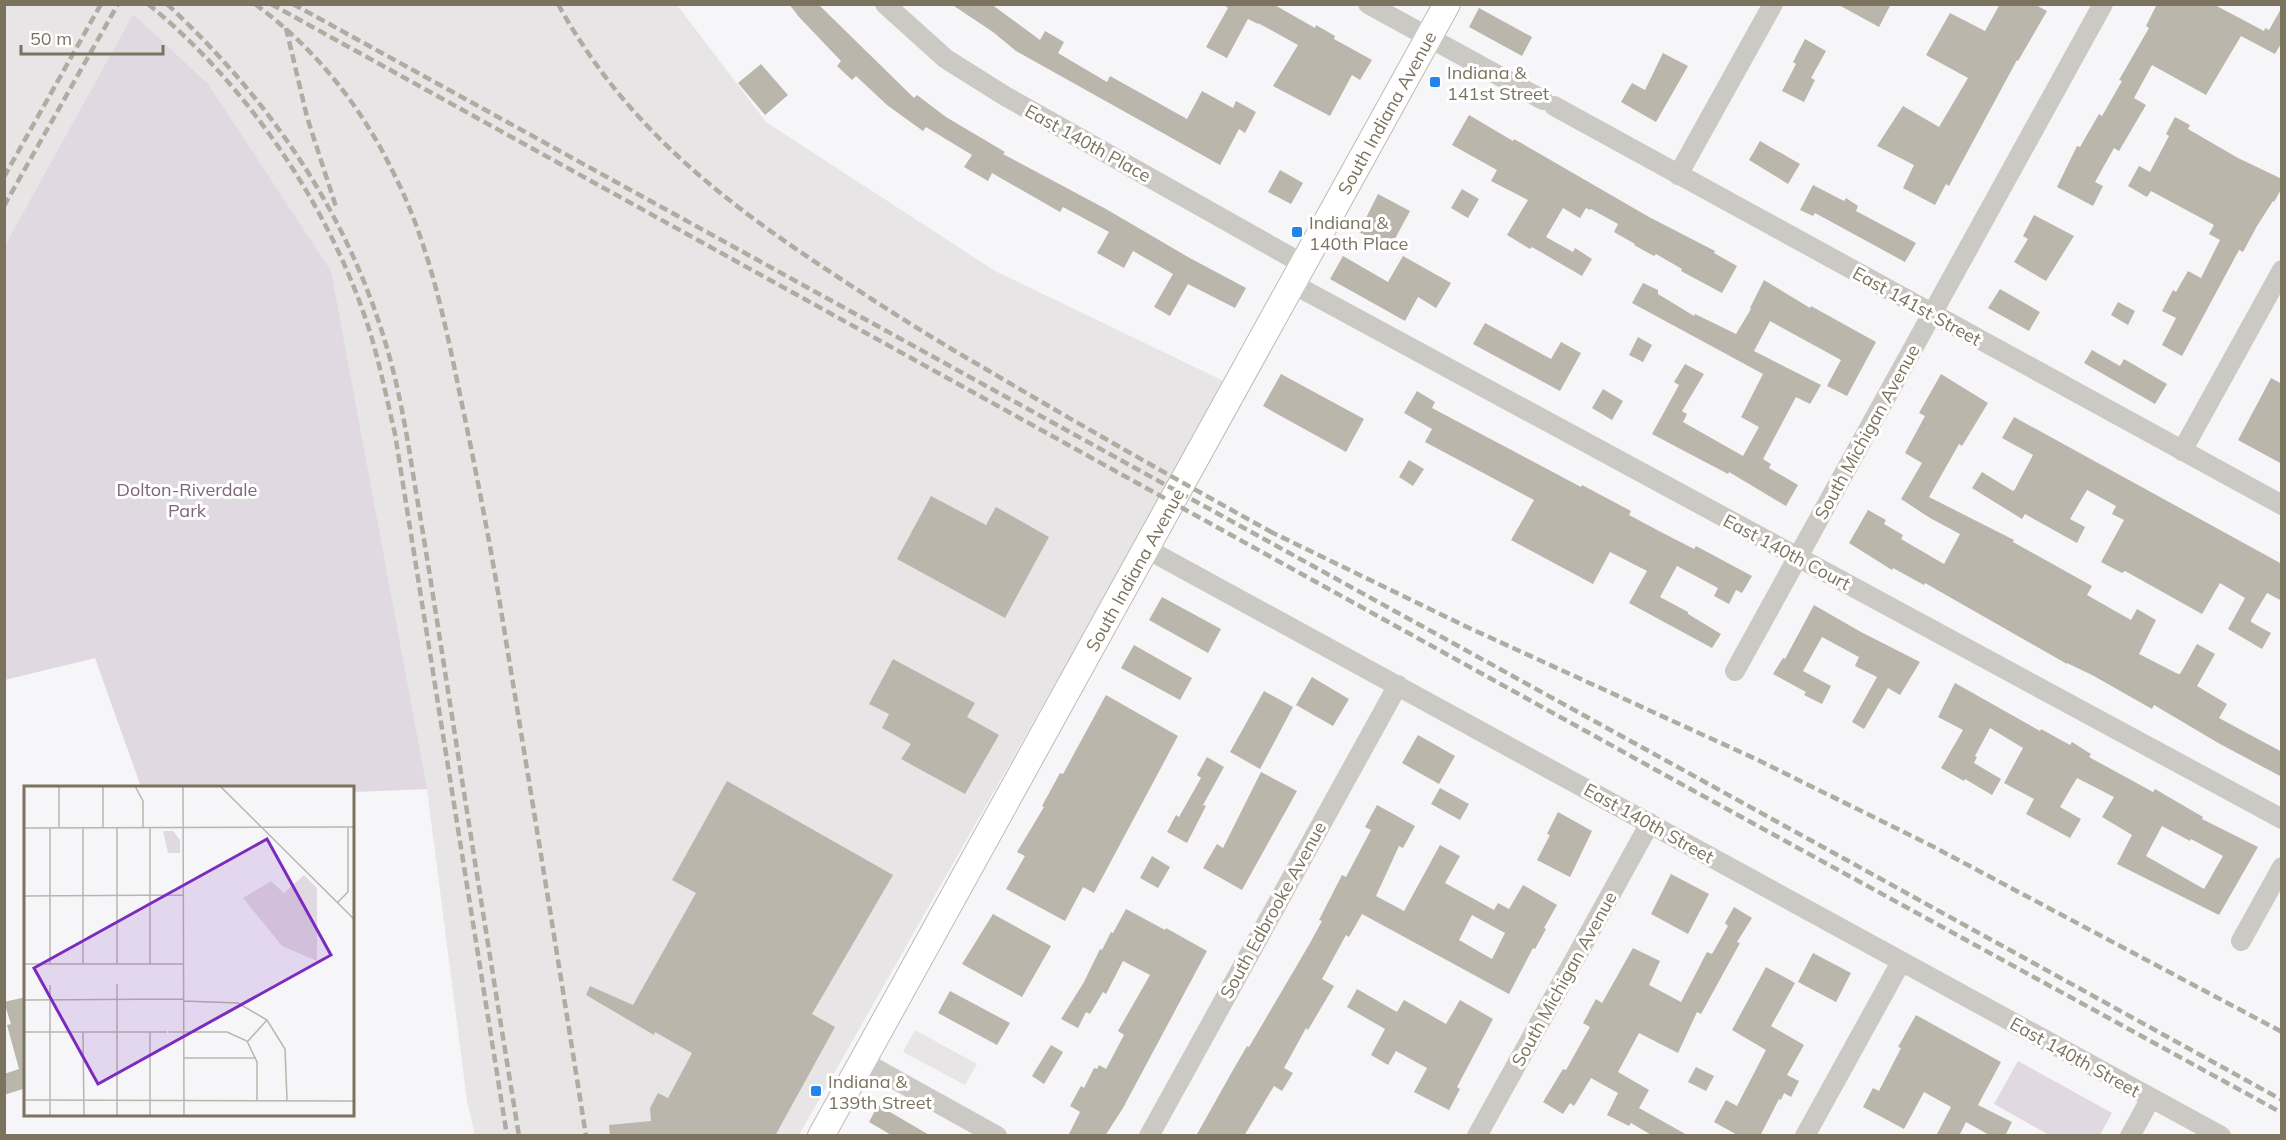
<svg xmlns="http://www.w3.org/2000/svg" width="2286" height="1140" font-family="Mulish,sans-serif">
<rect width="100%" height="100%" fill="#f6f5f8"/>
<path fill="#e7e5e6" d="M5 5H677L766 122 995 271 1236 387 1144 527 799 1135H475L467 1101 427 789 133 14 5 245Z
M915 1030 977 1064 965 1085 903 1052Z"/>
<path fill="#e1d9e2" d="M133 14 208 84 331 271 427 789 353 792 352 788 141 787 95 658 5 680V245Z
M2018 1061 2112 1113 2100 1135H2049L1994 1104Z"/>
<path fill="#bbb6ac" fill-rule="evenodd" d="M789 4H818L914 98 917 95 946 117 1005 152 1003 154 1106 209 1188 257 1246 288 1235 308 1188 284 1170 316 1154 307 1173 274 1133 251 1124 268 1097 253 1109 232 1063 207 1060 212 992 173 988 181 964 167 972 155 926 127 923 131 887 105 856 76 852 80 837 66 841 61 799 17Z
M951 4H991L1040 40 1045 31 1064 42 1058 53 1107 82 1110 76 1187 119 1202 91 1233 108 1236 101 1256 112 1245 133 1239 129 1220 165 1016 51 993 32Z
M1223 4H1273L1315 28 1316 25 1335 36 1334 39 1372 60 1360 80 1352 75 1330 116 1273 86 1298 45 1258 23V24L1248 19 1227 58 1206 47 1228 8Z
M1837 4H1891L1879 27Z
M2000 4H2034L2047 11 2018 61 2017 60 1949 186 1946 184 1935 205 1903 188 1914 165 1877 146 1903 106 1939 127 1968 78 1926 55 1950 13 1985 31Z
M2157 4H2213L2264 31 2265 28 2269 30 2282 7V42L2275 54 2241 36 2206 95 2152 65 2134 98 2146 105 2119 151 2114 148 2095 182 2103 186 2093 206 2057 187 2077 146 2080 147 2099 114 2102 116 2122 81 2119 80 2149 28 2146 26Z
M1479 8 1532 37 1522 56 1469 27Z
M1805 39 1826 51 1811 78 1815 80 1804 102 1782 91 1796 64 1793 62Z
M1663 53 1688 66 1656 122 1621 102 1632 83 1645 90Z
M761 64 788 95 765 115 738 83Z
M1469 115 1513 141 1514 139 1535 151 1649 217 1715 251 1714 253 1737 266 1722 293 1681 271 1682 269 1656 254 1654 256 1634 245 1635 244 1614 232 1618 224 1591 209 1590 210 1586 208 1580 218 1563 208 1546 237 1573 252 1575 248 1592 259 1582 276 1532 247 1530 249 1507 235 1528 200 1491 181 1497 170 1452 145Z
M2175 117 2190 125 2188 129 2238 158 2282 179V188L2274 202 2273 201 2257 226 2243 252 2239 250 2182 356 2162 345 2176 318 2162 311 2173 290 2176 292 2188 271 2201 278 2220 240 2209 234 2214 225 2151 191 2147 197 2128 186 2139 166 2150 172 2169 136 2166 134Z
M1760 141 1800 164 1788 184 1749 160Z
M1280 170 1303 183 1291 204 1268 192Z
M1813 185 1844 201 1846 198 1858 206 1856 211 1916 243 1905 262 1815 213 1813 216 1800 210Z
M1462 189 1479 199 1468 218 1451 208Z
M1378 194 1410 211 1390 248 1359 232Z
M2034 215 2074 236 2046 281 2014 262 2028 239 2023 236Z
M1343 256 1388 282 1403 256 1451 283 1436 308 1418 297 1405 321 1330 279Z
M1764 280 1810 308 1811 306 1876 342 1847 396 1827 386 1841 360 1770 321 1754 351 1821 385 1810 404 1796 397 1763 459 1771 464 1769 468 1798 485 1786 506 1729 472 1728 474 1652 434 1679 385 1674 382 1685 364 1704 374 1682 411 1687 414 1683 422 1743 456 1759 427 1741 417 1763 374 1632 303 1643 283 1658 290V294L1694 316 1695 314 1736 334 1751 309 1750 308Z
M2000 289 2040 312 2029 331 1988 308Z
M2118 302 2135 311 2128 325 2111 315Z
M1485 323 1551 359 1561 342 1581 353 1560 391 1473 344Z
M1638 337 1652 345 1643 362 1629 355Z
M2092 350 2120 366 2124 359 2167 384 2155 404 2084 363Z
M1281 374 1364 419 1346 452 1263 406Z
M1941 374 1988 403 1962 446 1959 444 1929 497 2014 540 2013 542 2092 586 2087 595 2131 620 2137 609 2156 620 2139 654 2178 674H2180L2197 644 2215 654 2197 686 2227 704 2219 718 2282 752V777L2220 744 2154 705 2152 709 2092 675 2067 663V664L1925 583 1924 585 1893 568 1892 570 1849 543 1868 510 1886 520 1884 524 1903 535 1901 539 1944 564 1960 534 1930 518 1901 499 1922 463 1905 453 1925 416 1919 413Z
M2271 378 2282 384V464L2238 440Z
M1603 389 1623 401 1612 420 1592 408Z
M1417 391 1435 402 1432 408 1581 487 1582 485 1631 511 1629 515 1659 531 1694 549 1696 546 1752 576 1742 593 1736 590 1729 604 1714 596 1718 588 1677 566 1660 597 1688 612V614L1721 634 1712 648 1629 603 1647 571 1610 552 1593 584 1511 540 1534 500 1425 442 1432 429 1404 413Z
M2014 417 2282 564V601L2267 593 2251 620V622L2271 633 2262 649 2228 629 2245 598 2220 583 2202 614 2125 571 2122 573 2101 562 2124 520 2112 514 2116 506 2087 490 2070 519 2085 527 2077 543 2025 514 2022 519 1972 488 1982 472 2013 491 2015 489 2033 455 2002 438Z
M1409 460 1424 469 1413 486 1399 477Z
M931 496 986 525 996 507 1049 537 1005 618 897 559Z
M1162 597 1221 629 1208 653 1149 620Z
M1814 605 1861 632 1920 662 1900 695 1888 688 1864 729 1852 722 1877 677 1855 666 1859 657 1822 637 1803 671 1831 686 1822 704 1804 695 1806 692 1773 674 1783 658 1785 659Z
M1134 645 1192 678 1180 700 1121 668Z
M893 659 975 703 967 717 999 735 965 794 901 759 911 744 882 728 889 714 869 704Z
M1312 677 1349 699 1333 726 1296 705Z
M1955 683 2040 731 2041 729 2070 745 2072 742 2091 754 2089 757 2153 792 2155 789 2203 817 2202 819 2258 847 2219 915 2117 864 2132 835 2102 817 2114 797 2077 778 2060 807 2081 819 2070 838 2026 814 2034 799 2004 783 2023 748 1990 728 1975 756 1977 757 1974 763 2001 779 1992 795 1965 779 1964 781 1941 768 1963 730 1938 717ZM2162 826 2190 841 2191 839 2223 856 2204 889 2146 856Z
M1264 691 1293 707 1260 769 1230 752Z
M1106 695 1178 736 1094 893 1083 887 1065 921 1006 889 1025 856 1017 852 1044 807 1042 806 1060 773 1063 774Z
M1418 735 1455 756 1439 784 1402 763Z
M1207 757 1224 767 1203 805 1206 806 1187 843 1167 832 1176 815 1179 817 1201 778 1197 775Z
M1261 772 1297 791 1242 890 1203 868 1217 844 1223 848Z
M727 781 893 875 812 1014 835 1027 775 1136H610L609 1125 651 1121 650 1108 658 1093 668 1098 692 1053 655 1032 654 1035 586 995 590 986 633 1005 696 893 672 880Z
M1440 788 1469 804 1460 820 1431 804Z
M1377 805 1415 826 1403 848 1399 846 1376 896 1404 911 1440 845 1460 856 1445 883 1494 910 1498 903 1509 909 1523 885 1557 905 1544 928 1546 929 1535 949 1533 948 1509 994 1362 914 1349 937 1346 935 1322 979 1334 986 1308 1030 1306 1028 1284 1068 1293 1073 1282 1091 1274 1086 1244 1136H1196L1233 1070 1247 1046 1249 1047 1310 943 1322 921 1319 920 1342 875 1346 877 1371 830 1365 827ZM1472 915 1505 933 1492 959 1459 940Z
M1558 812 1592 831 1570 877 1537 860 1550 835 1547 834Z
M1152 856 1170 867 1158 888 1140 878Z
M1671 874 1709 894 1688 934 1651 914Z
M1734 907 1752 918 1737 942 1740 943 1701 1014 1697 1012 1678 1053 1639 1033 1618 1072 1649 1090 1639 1108 1689 1136H1653L1631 1123 1629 1126 1607 1115 1618 1093 1591 1078 1574 1106 1570 1103 1563 1114 1543 1102 1563 1069 1566 1070 1590 1027 1583 1023 1596 999 1602 1003 1633 948 1660 961 1649 985 1681 1002 1707 952 1712 954 1728 926 1725 923Z
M1126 909 1165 930 1166 928 1207 951 1123 1108 1105 1136H1068L1080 1112 1070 1106 1081 1086 1084 1088 1094 1068 1097 1069 1099 1065 1106 1069 1124 1035 1118 1031 1150 975 1123 961 1106 994 1103 992 1090 1014 1086 1012 1078 1028 1061 1019 1084 982 1100 949 1102 950 1111 932 1113 933Z
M993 914 1051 946 1022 997 962 964Z
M1813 953 1851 973 1836 1002 1798 982Z
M1766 967 1795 983 1771 1026 1804 1045 1787 1075 1799 1081 1791 1097 1784 1093 1781 1100 1779 1099 1760 1136H1739L1714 1122 1726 1100 1737 1106 1766 1050 1732 1030Z
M1357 989 1397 1012 1404 1000 1446 1024 1460 1000 1493 1019 1457 1087 1460 1089 1449 1110 1414 1092 1427 1068 1396 1051 1388 1065 1371 1055 1385 1029 1347 1007Z
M950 991 1010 1023 997 1045 938 1013Z
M26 997V1088L4 1095V1074L19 1069 7 1025 11 1024 4 1002Z
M1916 1015 2001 1062 1978 1105 2012 1122 2005 1136H1991L1966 1122 1959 1136H1936L1951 1107 1924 1092 1904 1129 1863 1107 1873 1088 1879 1091 1901 1048 1898 1047Z
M1051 1045 1063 1052 1044 1084 1032 1076Z
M1696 1067 1714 1076 1706 1091 1688 1082Z
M878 1105 931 1136H893L869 1122Z"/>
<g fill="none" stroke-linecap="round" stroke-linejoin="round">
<defs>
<path id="major" d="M821 1136 1447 4"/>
</defs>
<use href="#major" stroke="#bebbb4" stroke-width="28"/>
<path stroke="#cbc9c3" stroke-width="20" d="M885 4 946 59 1005 96 1303 264
M1368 4 1543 100
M1554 106 2282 505
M1678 175 1773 4
M1293 284 2282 819
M2182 451 2282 270
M1147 549 2221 1136
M1735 671 2103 4
M2241 941 2282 867
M862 1061 997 1136
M1149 1136 1398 685
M1477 1136 1650 823
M1805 1136 1901 962
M2130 1136 2151 1098"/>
<use href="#major" stroke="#fff" stroke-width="26"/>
<path stroke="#afaca2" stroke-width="4.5" stroke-dasharray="9 4.5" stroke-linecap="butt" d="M148 4C249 86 331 209 370 332 380 365 387 400 395 434L507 1136
M167 4C272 102 350 216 389 355 401 398 408 442 415 486 426 550 436 614 446 678 470 831 494 983 519 1136
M255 4C316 49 362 107 395 176 428 242 444 317 459 390 474 461 488 532 500 604 529 781 558 958 586 1136
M271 4 1694 791 2282 1113
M293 4 2282 1100
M558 4C626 128 726 204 841 279 888 310 935 340 984 368 1080 425 1177 480 1275 534
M286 28 307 117 337 210
M4 177 101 4
M4 206 118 4
M1269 531 1467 627 1758 760 1932 846 2282 1032"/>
</g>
<g fill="#2385ea" stroke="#fff" stroke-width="2">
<rect x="1429" y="76" width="12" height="12" rx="3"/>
<rect x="1291" y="226" width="12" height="12" rx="3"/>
<rect x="810" y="1085" width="12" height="12" rx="3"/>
</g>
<g text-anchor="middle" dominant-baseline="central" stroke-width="6" stroke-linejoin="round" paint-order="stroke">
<g font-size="18" fill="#7b735e" stroke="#fff" text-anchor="start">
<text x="1447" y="72">Indiana &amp;<tspan x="1447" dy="21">141st Street</tspan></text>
<text x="1309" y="222">Indiana &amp;<tspan x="1309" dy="21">140th Place</tspan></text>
<text x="828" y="1081">Indiana &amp;<tspan x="828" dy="21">139th Street</tspan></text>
</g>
<g font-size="18" fill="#7b735e" stroke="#fff">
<text transform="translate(1387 113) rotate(-61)">South Indiana Avenue</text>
<text transform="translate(1088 143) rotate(29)">East 140th Place</text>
<text transform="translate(1917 306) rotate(29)">East 141st Street</text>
<text transform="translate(1867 432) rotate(-61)">South Michigan Avenue</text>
<text transform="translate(1787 552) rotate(28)">East 140th Court</text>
<text transform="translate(1135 570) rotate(-61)">South Indiana Avenue</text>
<text transform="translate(1649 823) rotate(29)">East 140th Street</text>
<text transform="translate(1273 910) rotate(-61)">South Edbrooke Avenue</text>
<text transform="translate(1564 979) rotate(-61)">South Michigan Avenue</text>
<text transform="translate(2075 1057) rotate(29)">East 140th Street</text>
</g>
<g font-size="18" fill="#7e657c" stroke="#fff">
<text x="187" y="489">Dolton-Riverdale<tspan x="187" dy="21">Park</tspan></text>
</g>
</g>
<g transform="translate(24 786)">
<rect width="330" height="330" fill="#f6f5f8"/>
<path d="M139 45H149L156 54V67H144ZM280 89 293 102V175L258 160 219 112 247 95 260 107Z" fill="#e1d9e2"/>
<path fill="none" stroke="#bab5ac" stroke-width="1.5" d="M35 0V42M79 0V42M111 0 119 15V41M159 0 160 330M196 0 330 133M0 42 330 41M26 42V178M59 42V178M93 42V178M126 42V178M0 110 159 109M314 116 324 106V41M0 178H159M93 198V330M26 199V330M0 214 159 213M159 215 214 217 243 234 261 263 263 314M0 246H143M59 246 60 330M126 246V330M144 246H203L223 255 233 276V314M224 255 243 234M160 272H232M0 314 330 315"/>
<path fill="#7b2cbf" fill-opacity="0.15" stroke="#7b2cbf" stroke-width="3" d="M243 53 307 169 74 298 10 182Z"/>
<rect width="330" height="330" fill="none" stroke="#7b735e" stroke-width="3"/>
</g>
<rect width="2286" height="1140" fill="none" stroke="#7b735e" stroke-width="12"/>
<path d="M21 45v9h142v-9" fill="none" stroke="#7b735e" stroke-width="3"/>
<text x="30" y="45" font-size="18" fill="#7b735e" stroke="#ffffff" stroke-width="4.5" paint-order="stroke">50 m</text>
</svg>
